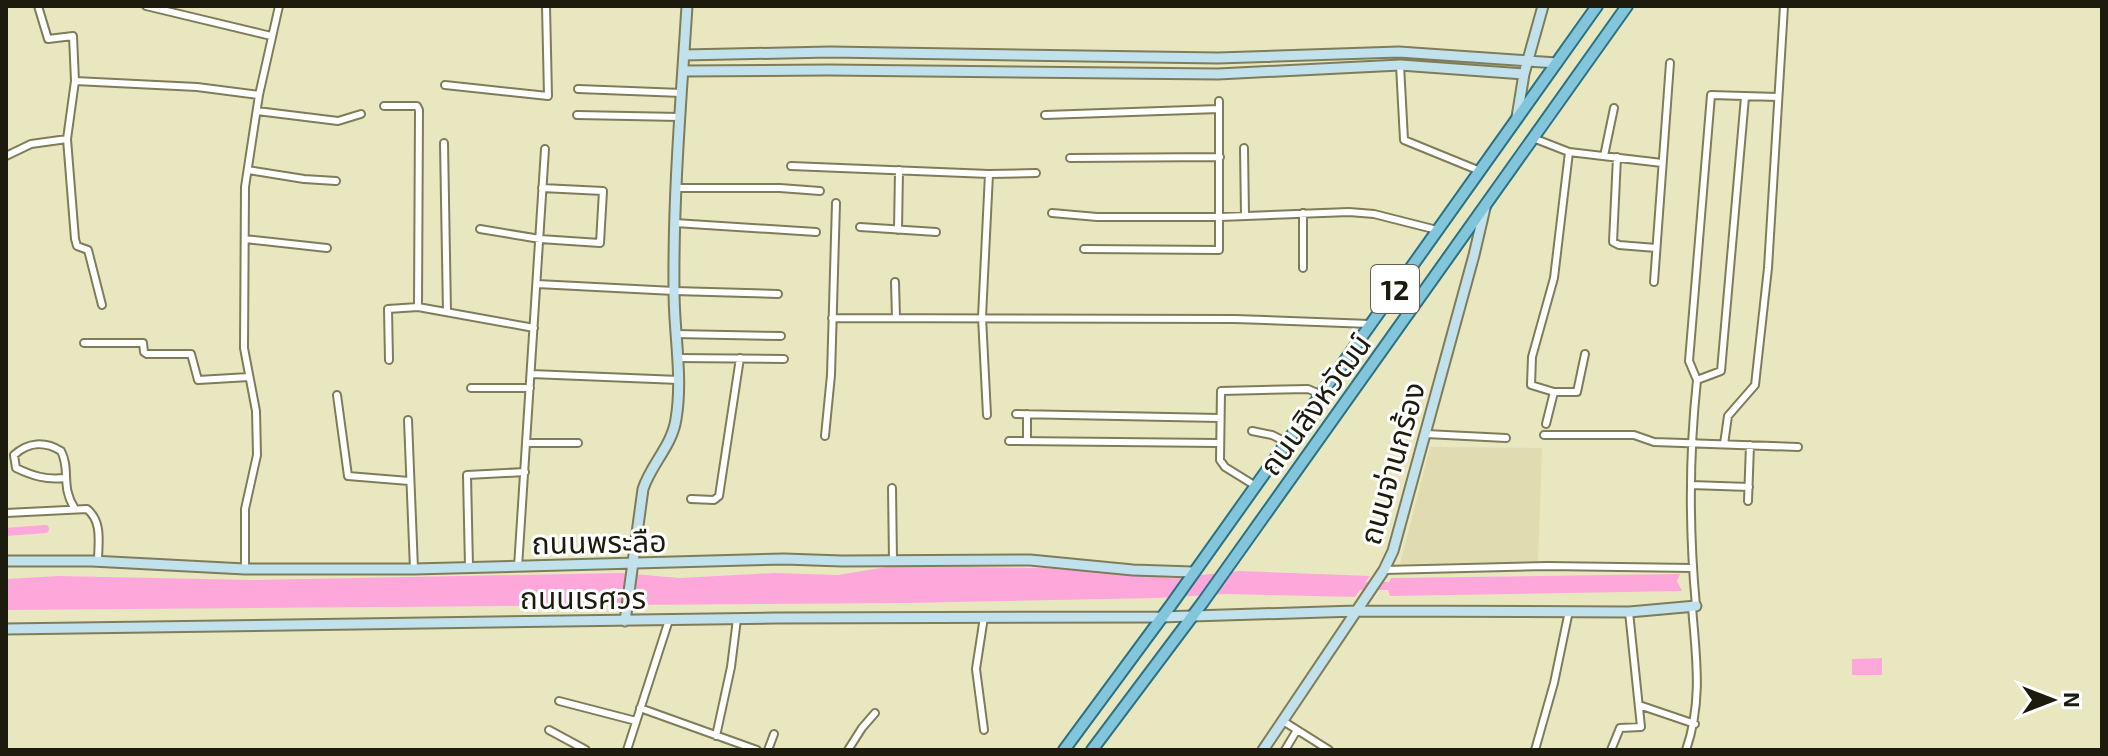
<svg xmlns="http://www.w3.org/2000/svg" width="2108" height="756" font-family="'Exo 2','Noto Sans Thai',sans-serif">
<rect width="100%" height="100%" fill="#e9e7c0"/>
<path fill="#e0dcaf" d="M1430 447 1542 448 1538 561 1400 564Z"/>
<path fill="#fda7da" d="M893 566 1043 568 1173 578 1240 571 1370 576 1355 597 1224 594 1158 598 903 603 6 610V579L58 576 253 580 621 573 680 578 774 573 838 575Z
M1680 574 1677 581 1682 591 1390 596 1387 586 1391 578Z
M1882 658V675H1852V659Z"/>
<g fill="none" stroke-linecap="round" stroke-linejoin="round">
<path stroke="#fda7da" stroke-width="8" d="M6 532 45 529
M1355 586H1397"/>
<defs>
<path id="street" d="M38 6 48 39 73 36 75 81
M146 6 271 36
M1400 65 1404 140 1480 171
M445 85 548 96 546 6
M578 89 682 93
M384 106H417L419 110 418 307
M257 111 338 121 361 114
M577 115 680 117
M1045 115 1219 109
M1533 138 1569 152 1662 163
M444 143 447 312
M1244 148 1245 216
M6 156 31 144 67 139
M1604 156 1614 108
M1617 157 1613 242 1619 245 1656 248
M1070 158 1220 157
M791 166 989 174 1036 173
M248 170 304 179 336 181
M677 188H780L820 191
M1052 213 1097 217H1220L1349 212 1374 214 1437 230
M1303 213V268
M675 223 816 232
M860 227 936 232
M480 229 540 239 600 243 603 191 542 188
M898 230 899 170
M245 239 327 248
M1084 249 1219 250V101
M895 282 896 318
M1654 282 1670 63
M537 284 674 291 778 294
M102 305 88 250 77 246 75 239 67 139 75 81 197 87 259 95
M832 318 1235 319 1370 324
M675 334 781 336
M84 343H143L144 352 147 354H191L198 380 249 377
M677 358 784 359
M389 360 388 309 418 307 534 328
M531 374 679 380
M1697 380 1689 361 1711 95 1778 97
M471 388H530
M1554 392H1577L1585 354
M337 395 348 476 409 481
M1016 414 1219 418
M1027 414V441
M987 415 982 317 989 174
M408 420 414 569
M1546 424 1554 392 1531 385 1532 357 1554 278 1569 152
M1252 431 1272 435 1286 442
M1426 434 1506 438
M1544 435H1634L1654 442 1798 447
M825 436 831 375 836 203
M1009 441 1218 443
M527 443H578
M1724 444 1728 416 1755 385 1768 268 1784 6
M64 478C46 480 33 476 16 468L14 455C28 442 45 441 61 451 71 470 60 486 75 509
M1254 485 1225 467 1220 460 1221 391 1308 389 1320 394
M1691 485 1749 487
M892 488 893 561
M691 499 714 500 719 496 740 358
M1748 501 1750 445
M6 513 87 509C103 522 98 543 98 562
M469 567 467 475 525 472
M518 567 545 149
M245 569V509L257 455 256 411 244 348 245 187 259 95 279 6
M1384 570 1547 566 1693 568
M1696 606C1689 531 1689 455 1697 380L1721 371 1745 97
M559 701 636 721
M1639 705 1695 724
M640 708 757 750
M1283 721 1329 750
M549 730 586 750
M984 730 976 669 984 617
M716 736 731 667 737 619
M627 750 669 620
M768 750 774 734
M848 750 862 728 875 713
M1285 750 1297 730
M1535 750 1554 683 1569 611
M1611 750 1620 728 1641 727 1629 612
M1686 750C1703 701 1696 657 1692 607"/>
<path id="secondary" d="M684 55 830 52 1218 58 1399 52 1557 63
M683 71 829 70 1218 74 1400 65 1524 74
M1517 117 1524 74 1543 6
M6 561H92L245 569H414L784 559 842 561 1030 560 1133 570 1193 572
M625 621 643 489C651 464 672 446 676 419 683 377 674 334 674 291 673 196 681 101 687 6
M6 629 775 618 1160 617 1356 611 1629 612 1696 606
M1263 750 1384 570 1393 551 1474 255 1485 208"/>
<path id="primary" d="M1064 750 1171 605 1597 6
M1092 750 1203 602 1627 6"/>
</defs>
<use href="#street" stroke="#7f7c59" stroke-width="10"/>
<use href="#secondary" stroke="#7f7c59" stroke-width="13"/>
<use href="#primary" stroke="#2a7183" stroke-width="14"/>
<use href="#street" stroke="#fff" stroke-width="6"/>
<use href="#secondary" stroke="#c1e2ed" stroke-width="9"/>
<use href="#primary" stroke="#83c5db" stroke-width="10"/>
</g>
<g text-anchor="middle" dominant-baseline="central" stroke-width="6" stroke-linejoin="round" paint-order="stroke">
<rect fill="#fff" stroke="#605f56" stroke-width="2" x="1371" y="265" width="48" height="48" rx="6"/>
<g font-size="28" font-weight="bold" fill="#1c1b0d">
<text x="1395" y="289">12</text>
</g>
<g font-size="30" fill="#1c1b0d" stroke="#fff">
<text transform="translate(1314 404) rotate(-54)">ถนนสิงหวัฒน์</text>
<text transform="translate(1391 463) rotate(-74)">ถนนจ่านกร้อง</text>
<text transform="translate(599 541) rotate(-1)">ถนนพระลือ</text>
<text x="583" y="597">ถนนเรศวร</text>
</g>
</g>
<rect width="2108" height="756" fill="none" stroke="#1c1b0d" stroke-width="16"/>
<g transform="translate(2052 700) rotate(90)" stroke="#ffffff" stroke-width="6" paint-order="stroke">
<path d="M0-6L14 30L0 20L-14 30Z" fill="#1c1b0d"/>
<text y="-12" font-size="22" font-weight="bold" text-anchor="middle" fill="#1c1b0d">N</text>
</g>
</svg>
